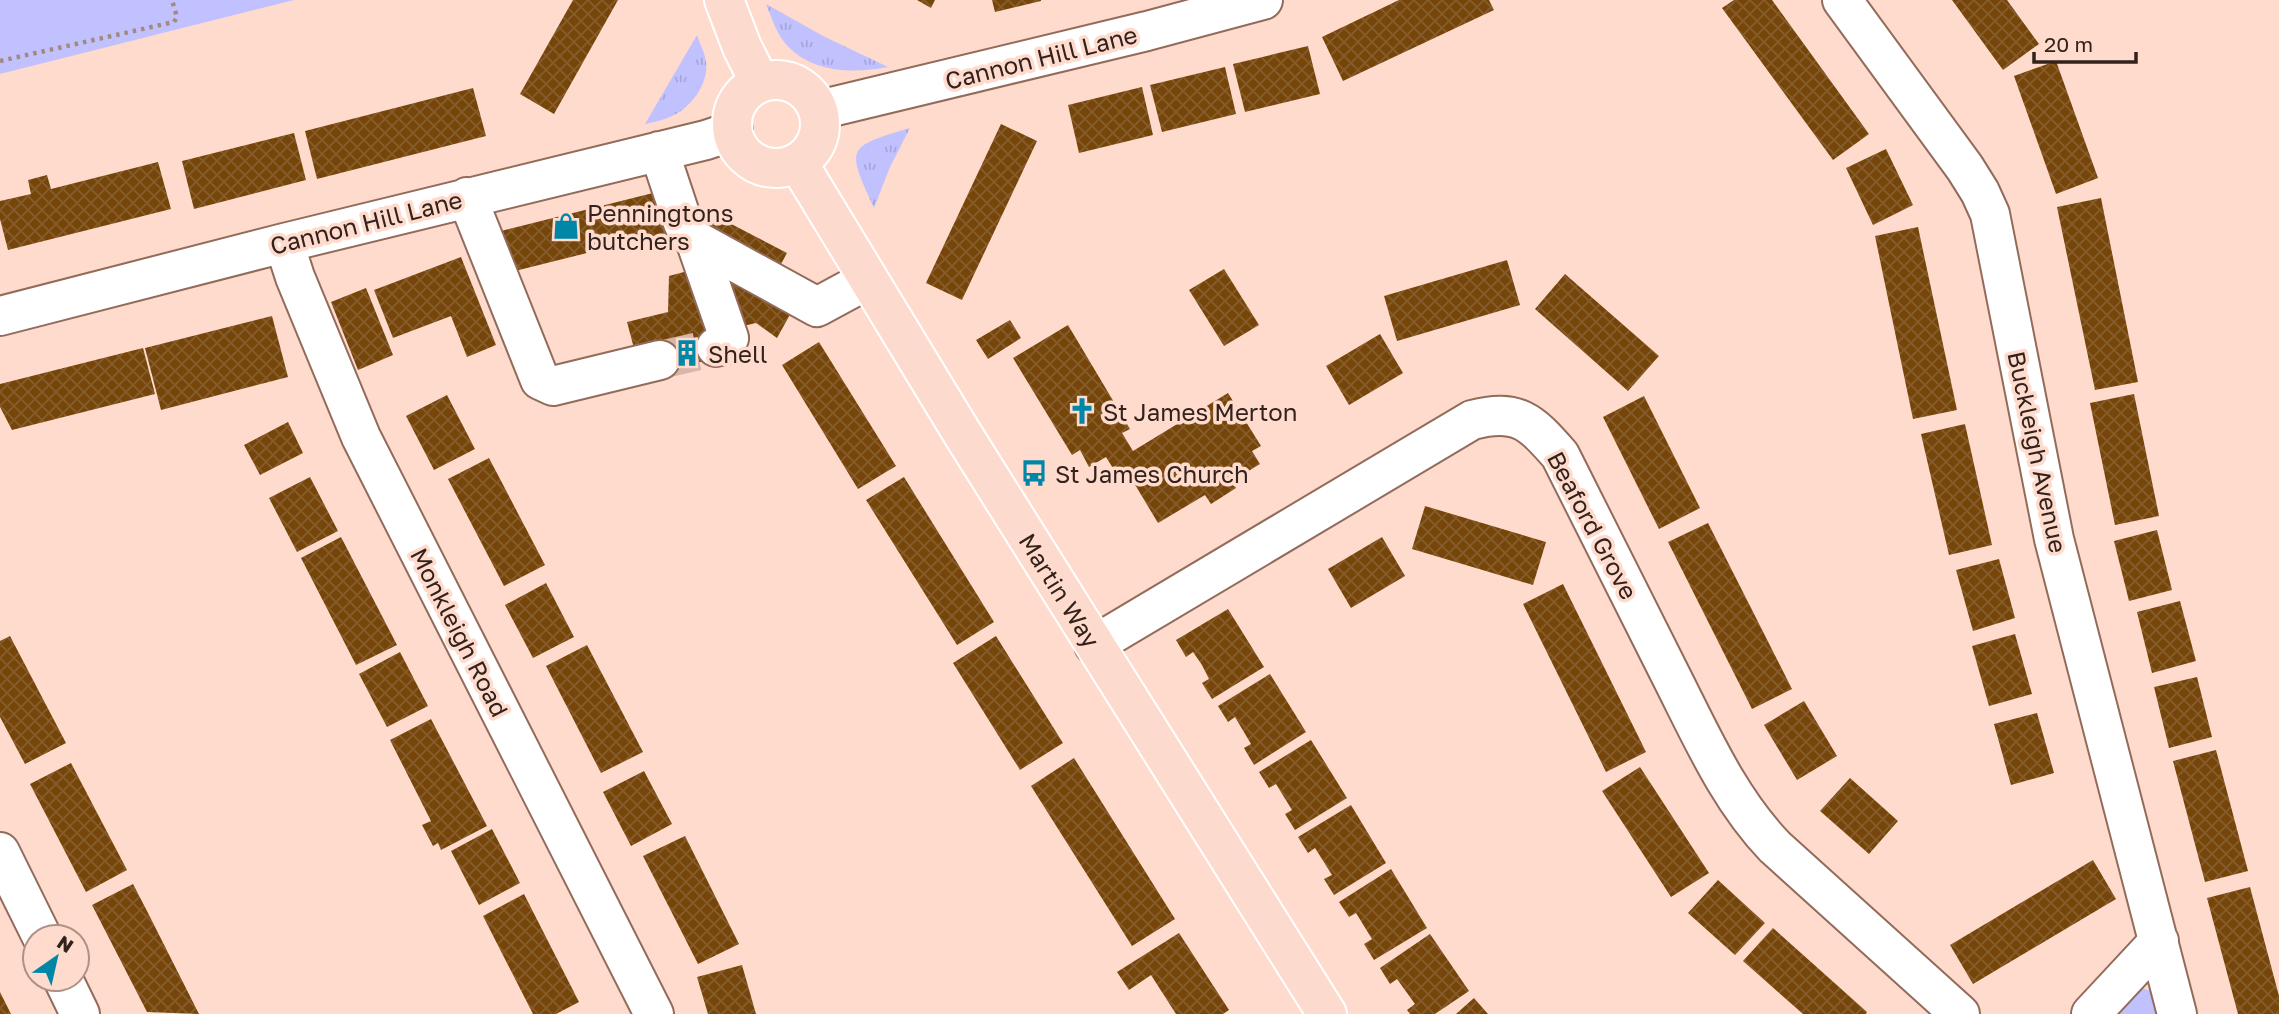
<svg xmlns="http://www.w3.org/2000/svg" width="2279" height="1014" font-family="'Golos Text',sans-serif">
<defs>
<pattern id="grass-tufts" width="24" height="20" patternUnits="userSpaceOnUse" patternTransform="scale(1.75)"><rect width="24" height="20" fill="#c0c1fe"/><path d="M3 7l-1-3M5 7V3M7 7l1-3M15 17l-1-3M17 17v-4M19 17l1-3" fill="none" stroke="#a5a6d9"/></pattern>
<pattern id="building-cross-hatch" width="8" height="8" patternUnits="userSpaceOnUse" patternTransform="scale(1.75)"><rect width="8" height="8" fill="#76450a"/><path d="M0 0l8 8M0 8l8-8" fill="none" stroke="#855d2d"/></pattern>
</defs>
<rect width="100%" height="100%" fill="#ffdbcd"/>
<path fill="url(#grass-tufts)" d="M766 4 825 37 888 67C853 74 810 73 785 43 776 32 771 16 766 4Z
M697 35C700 44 705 53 706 62 709 83 691 108 672 116 664 120 654 122 645 124Z
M910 128 890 167 874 208C846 147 846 147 910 128Z"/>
<path fill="#c0c1fe" d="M0 0H294L0 74Z
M2138 987 2151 991 2165 1014H2111Z"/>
<path fill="url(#building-cross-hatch)" d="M573 0H618L554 114 520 94Z
M917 0H935L931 8Z
M992 0H1041V1L995 12Z
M1399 0H1489L1494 10 1343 81 1322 37Z
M1734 0H1772L1869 134 1833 160 1722 8Z
M1952 0H2007L2039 44 2003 70Z
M1308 46 1320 94 1245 112 1233 64Z
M2056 61 2098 178 2056 194 2014 76Z
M1225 67 1236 114 1162 132 1150 85Z
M1142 87 1153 135 1079 153 1068 105Z
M473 88 486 136 317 179 305 131Z
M1001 124 1037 141 962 300 926 283Z
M294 133 306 180 194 209 182 161Z
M1886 149 1913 205 1873 225 1846 168Z
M158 162 171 209 8 250 0 219V201L31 194 28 180 47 175 51 189Z
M657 192 667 233 507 273 497 232Z
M2101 198 2138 382 2095 390 2057 207Z
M714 215 787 253 774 277 802 293 777 338 756 323 635 352 627 322 668 312 669 276 684 272Z
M1918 227 1957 410 1913 419 1875 236Z
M461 257 496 345 467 357 451 316 393 338 374 290Z
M1507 260 1520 305 1397 341 1384 296Z
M1224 269 1259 325 1224 346 1189 290Z
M1565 274 1659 356 1628 391 1535 309Z
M366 288 393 355 358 370 331 302Z
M272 316 288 377 161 410 145 348Z
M1010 320 1021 338 988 359 976 340Z
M1068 325 1130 429 1122 433 1133 451 1228 393 1261 446 1252 451 1260 464 1232 481 1236 488 1211 504 1205 495 1158 523 1128 473 1119 478 1106 457 1089 467 1080 450 1072 455 1013 358Z
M1380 334 1403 373 1349 405 1326 366Z
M713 335 718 358 662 371 657 348Z
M819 342 896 466 858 489 782 365Z
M143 348 155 394 12 430 0 407V384Z
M2134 394 2159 516 2115 525 2090 403Z
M447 395 475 449 434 470 406 416Z
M1644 396 1700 508 1659 529 1603 417Z
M288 422 303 453 260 475 244 445Z
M1965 424 1992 545 1949 555 1921 434Z
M489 458 545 565 504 586 448 479Z
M310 477 338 531 297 552 269 498Z
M904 477 994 622 957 645 866 500Z
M1425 506 1546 542 1533 585 1412 549Z
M1708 523 1792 689 1752 709 1668 542Z
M2157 530 2172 590 2129 601 2114 541Z
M341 537 397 645 356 665 301 558Z
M1382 537 1405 576 1351 608 1328 569Z
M1999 559 2015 618 1973 631 1956 570Z
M546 583 574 637 533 658 505 605Z
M1563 584 1646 752 1606 772 1523 604Z
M2180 601 2196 661 2152 673 2137 612Z
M1228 609 1264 667 1212 699 1202 683 1209 679 1202 665 1193 652 1186 657 1176 640Z
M2015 634 2032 694 1989 706 1972 646Z
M10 636 66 743 25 764 0 717V641Z
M996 636 1063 743 1020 770 953 663Z
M587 645 643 752 601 773 546 666Z
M400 652 428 706 387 727 359 674Z
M1270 674 1306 732 1254 765 1244 748 1251 744 1235 717 1228 722 1218 706Z
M2197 677 2212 737 2169 748 2154 687Z
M1804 701 1837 756 1797 780 1764 725Z
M2037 713 2054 773 2011 785 1994 724Z
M431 719 487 826 441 850 438 843 433 846 422 825 431 821 390 740Z
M1311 740 1347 798 1295 830 1285 814 1292 810 1276 784 1269 788 1259 772Z
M2216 750 2248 871 2205 882 2173 761Z
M1074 758 1175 919 1132 946 1031 786Z
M71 763 127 870 86 892 30 784Z
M1640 767 1709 873 1671 897 1602 791Z
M644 771 672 824 631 846 603 792Z
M1850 778 1898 821 1869 854 1820 811Z
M1351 805 1386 863 1334 895 1324 879 1332 875 1315 848 1308 853 1298 837Z
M492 829 520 883 479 905 451 851Z
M685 836 739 944 698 964 643 856Z
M2093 860 2116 899 1973 984 1950 945Z
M1391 869 1427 928 1374 960 1364 944 1372 939 1356 913 1349 917 1339 902Z
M1718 880 1765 923 1735 955 1688 913Z
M133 884 147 911 199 1014 147 1012 92 905Z
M2250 887 2279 996V1014H2238L2207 898Z
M524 894 579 1002 556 1014H533L483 916Z
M1773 928 1867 1012 1866 1014H1803L1743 961Z
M1179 933 1229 1010 1223 1014H1176L1151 975 1129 990 1117 972Z
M1430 934 1469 991 1435 1014H1410L1407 1010 1415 1004 1397 979 1390 984 1380 968Z
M742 965 756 1014H708L697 977Z
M0 992 11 1014H0Z
M1474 998 1488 1014H1456Z"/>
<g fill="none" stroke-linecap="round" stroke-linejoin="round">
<path stroke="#d6b6a9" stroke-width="38" stroke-dasharray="38 19" stroke-linecap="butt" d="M660 360 716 347"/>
<defs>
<path id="minor" d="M1842 0 1965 168 1980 192 1990 214 2054 539 2177 1014
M819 110 1147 31 1263 0
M659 151 683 223 695 240 817 307 867 280
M467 197 540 380 553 386 660 360
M695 240 729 338 724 345 716 347
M284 243 295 277 361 437 654 1014
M0 316 284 243 706 140 733 131
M1094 645 1472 420C1518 408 1531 422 1560 455 1597 528 1634 601 1670 674 1701 735 1728 798 1775 847L1960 1014
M0 852 42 937
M63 979 80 1014
M2091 1014 2159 941"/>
<path id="major" d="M724 0 742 47 760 83
M732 124a44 44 0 1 1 88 0a44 44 0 1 1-88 0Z
M798 163 962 433 1327 1014"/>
</defs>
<use href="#minor" stroke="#926b5b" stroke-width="42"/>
<use href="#major" stroke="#fff" stroke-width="42"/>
<path stroke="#a4897e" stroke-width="4.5" stroke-dasharray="3.5 5" stroke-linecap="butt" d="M0 61 174 22 177 17 172 0"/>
<use href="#minor" stroke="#fff" stroke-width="38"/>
<use href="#major" stroke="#fcdbce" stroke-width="38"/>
</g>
<defs>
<symbol id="shop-bare" viewBox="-9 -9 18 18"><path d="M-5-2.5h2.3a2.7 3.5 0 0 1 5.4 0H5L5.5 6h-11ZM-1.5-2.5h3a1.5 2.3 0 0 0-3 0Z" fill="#0087a8" stroke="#ffdbcd" stroke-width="2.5" paint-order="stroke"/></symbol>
<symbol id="building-bare" viewBox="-9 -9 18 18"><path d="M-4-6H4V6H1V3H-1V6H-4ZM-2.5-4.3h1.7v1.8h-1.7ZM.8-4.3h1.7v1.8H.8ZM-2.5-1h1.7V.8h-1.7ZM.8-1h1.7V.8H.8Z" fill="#0087a8" stroke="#ffdbcd" stroke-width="2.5" paint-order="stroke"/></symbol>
<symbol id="church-bare" viewBox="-9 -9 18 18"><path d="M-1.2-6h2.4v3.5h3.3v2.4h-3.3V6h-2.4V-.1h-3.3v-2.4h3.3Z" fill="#0087a8" stroke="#ffdbcd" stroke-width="2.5" paint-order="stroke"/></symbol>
<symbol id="bus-bare" viewBox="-9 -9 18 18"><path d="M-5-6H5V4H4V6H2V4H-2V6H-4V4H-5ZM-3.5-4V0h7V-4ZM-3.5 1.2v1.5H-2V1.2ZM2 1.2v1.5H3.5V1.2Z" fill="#0087a8" stroke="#ffdbcd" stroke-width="2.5" paint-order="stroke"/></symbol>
</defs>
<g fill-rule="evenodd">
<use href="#shop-bare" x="547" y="207" width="38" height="38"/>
<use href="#building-bare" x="668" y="334" width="38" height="38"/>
<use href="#church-bare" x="1063" y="392" width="38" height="38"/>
<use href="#bus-bare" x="1015" y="454" width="38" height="38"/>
</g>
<g text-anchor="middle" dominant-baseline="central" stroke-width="7" stroke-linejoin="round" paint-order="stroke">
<g font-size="24" fill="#32221b" stroke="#ffdbcd">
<text transform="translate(1041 57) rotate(-14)">Cannon Hill Lane</text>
<text transform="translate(366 222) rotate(-14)">Cannon Hill Lane</text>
<text transform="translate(2038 452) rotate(78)">Buckleigh Avenue</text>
<text transform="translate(1593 525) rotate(62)">Beaford Grove</text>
<text transform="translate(1060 590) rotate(58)">Martin Way</text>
<text transform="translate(460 632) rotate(63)">Monkleigh Road</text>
</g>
<g font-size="24" fill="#32221b" stroke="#ffdbcd" text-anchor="start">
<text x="587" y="212">Penningtons<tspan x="587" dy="28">butchers</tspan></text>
<text x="708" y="353">Shell</text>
<text x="1103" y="411">St James Merton</text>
<text x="1055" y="473">St James Church</text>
</g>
</g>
<g transform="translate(56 958) rotate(34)"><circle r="33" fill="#ffdbcd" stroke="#ad9186" stroke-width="2"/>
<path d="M0-5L12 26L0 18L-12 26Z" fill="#0087a8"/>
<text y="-10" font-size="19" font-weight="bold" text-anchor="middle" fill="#32221b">N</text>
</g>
<path d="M2034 52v10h102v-10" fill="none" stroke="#32221b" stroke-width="3.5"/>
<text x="2044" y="52" font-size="21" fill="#32221b" stroke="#ffdbcd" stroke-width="5" paint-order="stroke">20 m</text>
</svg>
